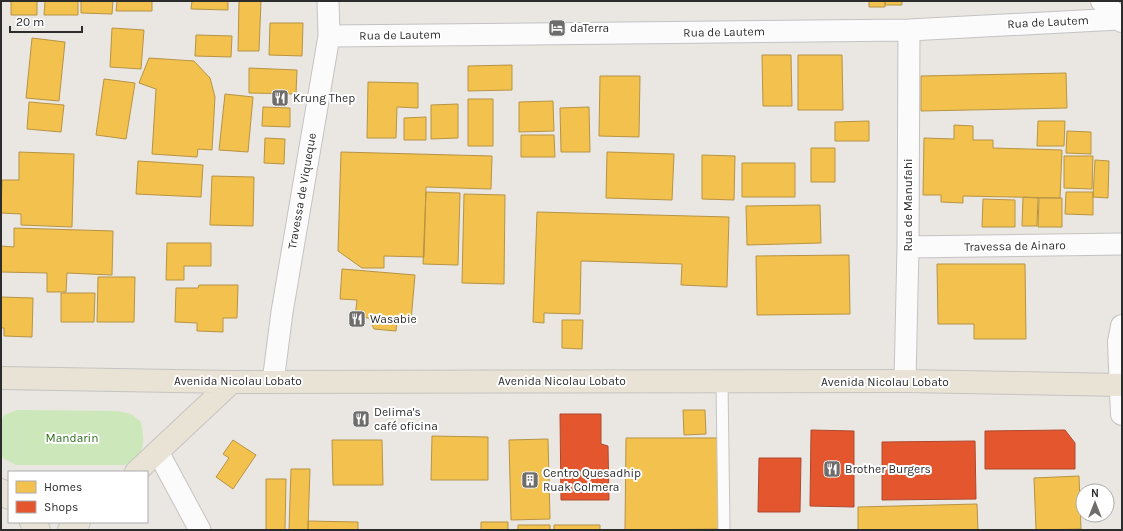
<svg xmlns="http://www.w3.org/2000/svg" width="1123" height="531" font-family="Karla,sans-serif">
<rect width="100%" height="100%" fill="#eae6e2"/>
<path fill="#cce7b9" d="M17 410 118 411 131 414 141 422C144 439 145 446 136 461L123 465H16L1 457V422L4 415Z"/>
<path fill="#f2c14e" stroke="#b79444" d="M11 1H37V15H11Z
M45 1H78V15H44Z
M81 1H113L112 14 81 13Z
M117 1H152V11H116Z
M192 1H228V10L191 9Z
M239 1H261L259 51H238Z
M869 1H885V7H869Z
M885 1H902V5H885Z
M270 23H303L302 56 269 55Z
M112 28 144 30 141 69 110 67Z
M196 35 232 36 231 57 195 56Z
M32 38 65 42 59 101 26 98Z
M762 55H791L792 106H763Z
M798 55H842L843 110H798Z
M149 58 194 61 210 78 215 97 212 150 198 149 197 157 152 154 156 89 139 83Z
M512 65V90L468 91V66Z
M249 68 297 70 296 94 249 93Z
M1066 73 1067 108 921 111V76Z
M600 76H640L639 137 599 136Z
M104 79 135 83 126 139 96 135Z
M368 82 418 83V108L397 107 396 138H367Z
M225 94 253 97 248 152 219 150Z
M468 99H493V146H468Z
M553 101 554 131 519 132V102Z
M29 102 64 105 61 132 27 129Z
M458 104V138L431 139V105Z
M263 107 290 108V127L262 126Z
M589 107 590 152H561L560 108Z
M426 117V140H404V118Z
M869 121V141H835V122Z
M1038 121H1065L1064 146H1037Z
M954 125 973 126V140H993V148L1062 150 1060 198 963 196V203L941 202V195H923L924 138 954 139Z
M1067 131 1091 132V154L1066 153Z
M521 135H554L555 157H521Z
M265 138 285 139 284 164 264 163Z
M811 148H835V182H811Z
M19 152 74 154 72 227 21 225V214L1 213 2 180H19Z
M341 152 492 156 491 189 426 187 424 257 384 256V268H362L338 251Z
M607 152 674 154 672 200 606 198Z
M702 155 735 156 734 200 702 199Z
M1064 156H1093L1092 189 1064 188Z
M1095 160 1109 161 1108 198 1093 197Z
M138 161 203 165 201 197 136 194Z
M742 163H795V197H742Z
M212 176 254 177 253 226 210 225Z
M426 192 460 193 458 265 423 264Z
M1066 192H1093V215L1065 214Z
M464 194 505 195 504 284 462 283Z
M1023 197 1038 198 1037 226H1022Z
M1039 198H1062V227H1038Z
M983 199 1015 200V227H982Z
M820 205 821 243 747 245 746 206Z
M537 212 729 217 727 287 681 285 682 264 581 261 580 314 544 313V323L533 322Z
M14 228 113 231 112 275 67 273 66 292H47V273L1 272V246L14 247Z
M167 243H211V266H184V280H166Z
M849 255 850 314 757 315 756 256Z
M937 264H1025L1026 339H974V324H938Z
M342 269 415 275 411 321 397 319 396 331 374 329 369 318 355 317 357 300 340 299Z
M98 277H135L134 322H97Z
M199 285H238L237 318H223V332L197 331V323L175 322 176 288H198Z
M61 293H95L94 322H61Z
M1 297 33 298 32 337 4 336V328H1Z
M562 320H583L582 349 562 348Z
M683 410H705L706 434 684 435Z
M432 436 488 437V480H431Z
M626 438H720L719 529 625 530Z
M548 439 550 519 511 520 509 440Z
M233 440 256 455 233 489 216 477 229 458 223 454Z
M332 440H382L383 485H333Z
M291 469H310L308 530H289Z
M1079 476 1081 529 1036 530 1034 478Z
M266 479H286L285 530H266Z
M977 504 978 530H858V507Z
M308 521 358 522V530H308Z
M481 522H508V530H481Z
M518 525H550V530H518Z
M554 525H600V530H554Z"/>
<path fill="#e4572e" stroke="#ad4a2d" d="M560 414H601V444L608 446 609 500H561Z
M811 430 854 431V507L810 506Z
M1065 430 1075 443V469H985V431Z
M975 441 976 499 882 500V442Z
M759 458H801L800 512H758Z"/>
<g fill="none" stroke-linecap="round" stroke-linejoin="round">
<defs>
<path id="service" d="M722 381 724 530"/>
<path id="minor" d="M329 36 909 30 1119 19
M908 247 1122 244
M905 381 908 247 909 30
M273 382 282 312 329 36 328 1
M158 452 200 530"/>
<path id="tertiary" d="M1102 1 1122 21"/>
<path id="secondary" d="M1122 326 1119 342 1122 414"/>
<path id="primary" d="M1 378 232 382 905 381 1122 385
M136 472 232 382
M1 490 9 498
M31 522 39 530
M69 530 79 522"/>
</defs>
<use href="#service" stroke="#c4c3c3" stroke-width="13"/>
<use href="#minor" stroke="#c4c3c3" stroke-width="23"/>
<use href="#tertiary" stroke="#c4c3c3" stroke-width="24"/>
<use href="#secondary" stroke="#c4c3c3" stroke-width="24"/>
<use href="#primary" stroke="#c6c4c2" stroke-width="24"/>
<use href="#service" stroke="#fcfbfb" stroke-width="11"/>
<use href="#minor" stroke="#fcfbfb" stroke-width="21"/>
<use href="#tertiary" stroke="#fcfbfb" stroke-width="22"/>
<use href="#secondary" stroke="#fcfbfb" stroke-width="22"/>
<use href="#primary" stroke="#e8e3d4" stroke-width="22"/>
</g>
<defs>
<symbol id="hotel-square" viewBox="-11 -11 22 22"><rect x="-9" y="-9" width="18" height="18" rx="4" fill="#6e6d6c" stroke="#fff"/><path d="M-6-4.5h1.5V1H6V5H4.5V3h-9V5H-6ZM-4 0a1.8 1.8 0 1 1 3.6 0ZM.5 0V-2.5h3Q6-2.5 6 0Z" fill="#fff"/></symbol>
<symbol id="restaurant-square" viewBox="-11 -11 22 22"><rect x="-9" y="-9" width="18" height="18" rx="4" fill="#6e6d6c" stroke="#fff"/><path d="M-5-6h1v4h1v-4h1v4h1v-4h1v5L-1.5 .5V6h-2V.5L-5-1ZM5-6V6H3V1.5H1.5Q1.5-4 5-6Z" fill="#fff"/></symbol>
<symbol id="building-square" viewBox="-11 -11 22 22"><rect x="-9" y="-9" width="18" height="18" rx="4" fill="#6e6d6c" stroke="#fff"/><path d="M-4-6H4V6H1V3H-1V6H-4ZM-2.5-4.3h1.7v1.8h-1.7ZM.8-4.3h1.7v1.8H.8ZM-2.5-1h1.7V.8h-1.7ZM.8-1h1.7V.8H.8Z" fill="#fff"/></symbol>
</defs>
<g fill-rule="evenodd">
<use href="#hotel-square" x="547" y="18" width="20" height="20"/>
<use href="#restaurant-square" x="270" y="88" width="20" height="20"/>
<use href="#restaurant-square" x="347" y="309" width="20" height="20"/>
<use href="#restaurant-square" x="351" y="409" width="20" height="20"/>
<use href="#restaurant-square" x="822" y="459" width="20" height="20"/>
<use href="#building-square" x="520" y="470" width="20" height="20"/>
</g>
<g text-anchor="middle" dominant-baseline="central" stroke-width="4" stroke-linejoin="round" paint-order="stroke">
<g font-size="12" fill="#2c2c2c" stroke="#fff">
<text transform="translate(1048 22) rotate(-3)">Rua de Lautem</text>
<text transform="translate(724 32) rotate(-1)">Rua de Lautem</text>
<text transform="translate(400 35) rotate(-1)">Rua de Lautem</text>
<text transform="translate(302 191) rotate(-80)">Travessa de Viqueque</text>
<text transform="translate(908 205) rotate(-90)">Rua de Manufahi</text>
<text transform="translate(1015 246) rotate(-1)">Travessa de Ainaro</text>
<text x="238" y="381">Avenida Nicolau Lobato</text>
<text x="562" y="381">Avenida Nicolau Lobato</text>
<text x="885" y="382">Avenida Nicolau Lobato</text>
</g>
<g font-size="12" fill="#2c2c2c" stroke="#fff" text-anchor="start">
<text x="570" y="28">daTerra</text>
<text x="293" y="98">Krung Thep</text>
<text x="370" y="319">Wasabie</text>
<text x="374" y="412">Delima's<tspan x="374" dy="14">café oficina</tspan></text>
<text x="845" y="469">Brother Burgers</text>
<text x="543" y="473">Centro Quesadhip<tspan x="543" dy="14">Ruak Colmera</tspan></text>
</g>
<g font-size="12" fill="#2a6f17" stroke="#fff">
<text x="72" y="438">Mandarin</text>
</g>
</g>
<rect width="1123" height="531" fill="none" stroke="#2c2c2c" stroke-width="4"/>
<rect x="8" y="471" width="140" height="52" fill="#ffffff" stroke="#ababab"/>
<rect x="16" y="481" width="20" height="12" fill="#f2c14e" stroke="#ababab"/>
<text x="44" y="491" font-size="12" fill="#2c2c2c">Homes</text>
<rect x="16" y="501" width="20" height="12" fill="#e4572e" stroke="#ababab"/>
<text x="44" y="511" font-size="12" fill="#2c2c2c">Shops</text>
<g transform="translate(1095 503)"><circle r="19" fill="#ffffff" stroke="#ababab"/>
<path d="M0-3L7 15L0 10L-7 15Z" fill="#6e6d6c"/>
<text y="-6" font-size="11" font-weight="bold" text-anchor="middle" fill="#2c2c2c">N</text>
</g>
<path d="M10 26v6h72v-6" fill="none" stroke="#2c2c2c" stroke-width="2"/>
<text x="16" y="26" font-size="12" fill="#2c2c2c" stroke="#ffffff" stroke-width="3" paint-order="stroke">20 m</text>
</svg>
